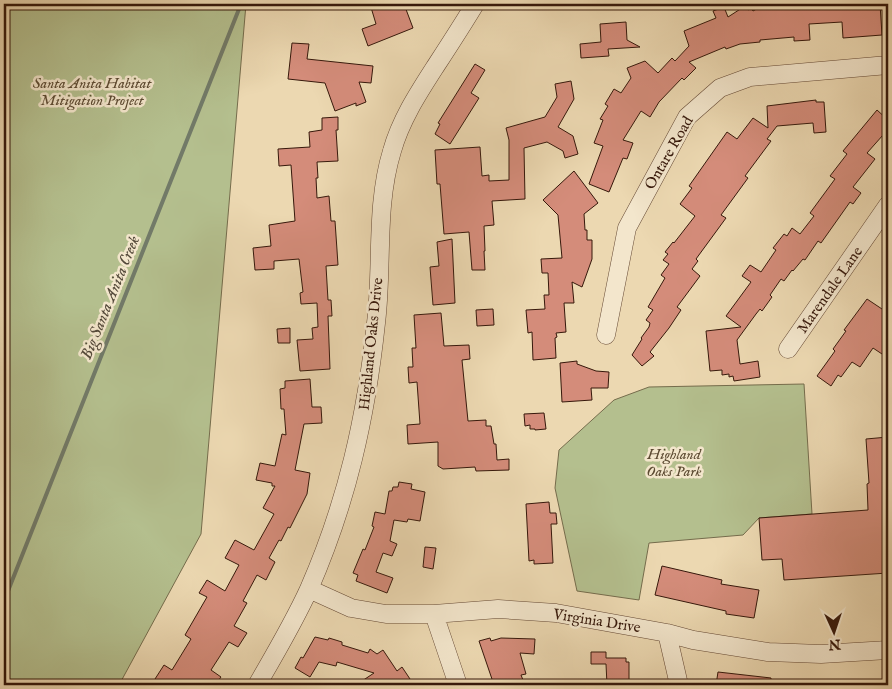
<svg xmlns="http://www.w3.org/2000/svg" width="892" height="689" font-family="'IM FELL English',serif">
<rect width="100%" height="100%" fill="#ecd8b1"/>
<filter id="stains"><feTurbulence type="fractalNoise" baseFrequency=".004" numOctaves="4"/><feColorMatrix values="0 0 0 0 .2 0 0 0 0 .09 0 0 0 0 .02 0 0 0 .5 -.17"/></filter>
<radialGradient id="worn" r=".72"><stop offset=".6" stop-color="#630" stop-opacity="0"/><stop offset="1" stop-color="#630" stop-opacity=".3"/></radialGradient>
<path fill="#b4bf8e" stroke="#756c4c" d="M4 4H246L201 534 119 685H4Z
M804 384 812 514 759 518 743 535 649 543 639 600 577 591 555 488 559 450 614 400 649 387Z"/>
<g fill="none" stroke-linecap="round" stroke-linejoin="round">
<path stroke="#727a68" stroke-width="4" d="M4 601 241 4"/>
</g>
<path fill="#d48c7a" stroke="#36180b" d="M370 4H404L413 28 368 46 362 29 376 24Z
M779 4H836V7L861 5V4H880L882 35 843 38 842 22 809 24 810 40 794 41V37L760 40V42L740 44 726 49 725 47 689 62 696 68 684 80 682 78 659 102 650 117 641 111 623 140 633 143 627 159 623 158 609 192 589 184 603 146 594 143 603 120 600 119 608 106 605 104 614 89 621 93 631 78 627 68 645 61 658 73 672 58 675 61 689 46 684 31 716 18 713 11 724 7 728 17 745 6 748 10 751 8 753 11 762 6Z
M626 22 627 40 640 47 608 49 609 56 581 58 580 44 601 42 600 24Z
M292 43 309 44 307 59 373 66 371 83 359 82 366 102 356 106V103L335 111 325 83 288 79Z
M475 64 485 70 471 93 479 98 450 144 435 134 440 124 438 123Z
M571 81 574 99 558 127 573 136 578 154 565 158 563 151 547 142 524 148 525 199 492 201 494 225 484 226 485 251H484L485 270H472L469 232 444 234 440 184H437L435 150 480 147 482 176 489 175V181L509 180V140L506 128 545 117 557 97 555 84Z
M816 100V102H824L826 132 814 133 813 123 777 126 767 139 771 141 745 176 748 178 721 215 726 218 696 259 698 261 692 269 700 276 677 307 681 310 669 328 650 352 654 356 642 366 632 355 642 339 641 338 649 327 650 323 646 320 653 310 648 307 665 278 661 275 669 264 663 260 668 254 665 252 673 242 674 243 695 216 680 204 692 188 689 186 727 132 737 139 753 118 768 128 767 106Z
M877 110 888 120V140L883 135 867 153 875 159 853 187 861 193 853 204 850 202 821 243 818 241 805 260 803 259 793 271 792 270 784 281 781 279 770 295 772 297 762 311 760 309 756 314 737 340 740 364 758 361 760 377 734 381 733 376 729 377V374L722 375V370L710 371 706 331 741 327 726 316 751 282 742 276 750 265 761 272 776 250 773 248 784 234 787 236 792 228 800 234 814 216 810 213 835 179 830 176 847 154 843 151Z
M338 117V130H336L338 161 317 162 318 178H316L317 198 329 196 331 221H335L337 250 338 265 326 266 328 300H331L332 316H328L330 369 300 371 297 340 313 339 312 328 318 327 317 303 301 304 300 293 303 292 299 259 274 261V269L255 270 253 248 271 246 269 225 295 221 291 165 279 166 278 149 310 147 309 132 322 130V118Z
M574 171 598 203 584 214 585 230H587V240H592V259L582 287 572 282 574 303H564L566 332 556 333 557 337 555 338 556 358 533 360 532 332 528 333 526 310 545 309 544 295H549L548 273H542L541 259 562 258 558 215 543 200Z
M452 239 455 303 433 305 430 267 439 266 437 242Z
M867 299 888 313V358L873 348 860 367 852 362 841 377 838 375 831 386 817 376 835 351 833 349 846 331 844 330Z
M493 309 494 325 477 326 476 310Z
M441 313 444 346 469 345 470 359 462 360 468 421 486 420V426H491L494 444H496L497 460 509 459V470L476 471 475 467 443 469 438 466V442L408 444 407 425 420 424 417 382 409 383 408 367H413L412 348H416L414 315Z
M290 328V343H278L277 329Z
M577 361V364L596 371 609 372 608 388H591L592 400 562 402 560 363Z
M310 379 312 407H321L322 423 304 424 295 470 310 473 307 494 290 528 288 527 281 541 279 540 269 558 275 562 266 580 257 575 243 601 247 603 234 626 247 633 238 647 229 642 211 670 221 677 215 685H165L155 679 164 665 172 670 191 639 185 635 207 597 199 593 207 580 225 591 239 565 225 558 235 540 254 550 274 514 263 508 275 486H272V483L256 480 260 463 275 466 282 434 286 435 284 409H281L280 389 285 388V381Z
M544 413 546 429 535 430V429H530V425L525 426 524 414Z
M888 437V573L784 580 782 559 762 560 759 518 868 510 867 484 869 483 866 439Z
M399 482 412 484 411 489 425 492 420 521 408 519 407 522 394 520 390 541 397 544 392 556 383 553 376 572 393 578 387 593 356 581 358 575 353 573 363 549 365 550 374 527 372 526 375 512 385 514 389 491H392L393 487H398Z
M549 502 550 513H556L557 524H551L553 563 534 564V560L529 561 526 504Z
M425 547 436 548 433 569 423 567Z
M662 566 722 580 721 584 759 590 754 618 726 614V611L655 595Z
M315 637 328 640 329 638 342 642V645L368 653 370 649 377 654 383 650 397 671 402 667 414 685H356L374 673 337 662 336 666 319 662 310 677 295 668 301 657 303 658Z
M490 638 491 641 501 638 535 639 534 654 520 653 526 674 521 675 525 685H494L479 641Z
M591 652H606V658H626V662H629V685H607L606 664H591Z
M718 672 771 678V685H716Z"/>
<g fill="none" stroke-linecap="round" stroke-linejoin="round">
<defs>
<path id="minor" d="M606 335 627 228 687 117 720 88 750 77 888 65
M788 349 888 205
M309 589 351 608 386 614H434L498 609 556 613 667 633 693 640 768 652 821 654 888 650
M434 614 458 685
M667 633 679 685
M257 685C275 654 294 622 309 589 347 502 366 418 376 323 383 267 375 206 392 151 401 119 419 92 437 64 450 44 463 24 475 4"/>
</defs>
<use href="#minor" stroke="#644834" stroke-width="19"/>
<use href="#minor" stroke="#f3e6cc" stroke-width="18"/>
</g>
<g text-anchor="middle" dominant-baseline="central" stroke-width="5" stroke-linejoin="round" paint-order="stroke">
<g font-size="15" font-style="italic" fill="#5c4a32" stroke="#f3e6cc">
<text x="92" y="83">Santa Anita Habitat<tspan x="92" dy="17">Mitigation Project</tspan></text>
<text x="674" y="454">Highland<tspan x="674" dy="17">Oaks Park</tspan></text>
</g>
<g font-size="15" fill="#36180b" stroke="#f3e6cc">
<text transform="translate(669 153) rotate(-60)">Ontare Road</text>
<text transform="translate(830 290) rotate(-55)">Marendale Lane</text>
<text transform="translate(371 344) rotate(-84)">Highland Oaks Drive</text>
<text transform="translate(597 621) rotate(9)">Virginia Drive</text>
</g>
<g font-size="16" font-style="italic" fill="#54493a" stroke="#f3e6cc">
<text transform="translate(111 298) rotate(-68)">Big Santa Anita Creek</text>
</g>
</g>
<rect width="892" height="689" fill="none" stroke="#ecd8b1" stroke-width="20"/>
<rect x="5" y="5" width="882" height="679" fill="none" stroke="#36180b" stroke-width="2.5"/>
<rect x="10" y="10" width="872" height="669" fill="none" stroke="#36180b"/>
<g transform="translate(834 632) rotate(177)" stroke="#f3e6cc" stroke-width="4" paint-order="stroke">
<path d="M0-4L9 19L0 12L-9 19Z" fill="#36180b"/>
<text y="-8" font-size="14" font-weight="bold" text-anchor="middle" fill="#36180b">N</text>
</g>
<rect width="100%" height="100%" filter="url(#stains)"/>
<rect width="100%" height="100%" fill="url(#worn)"/>
</svg>
